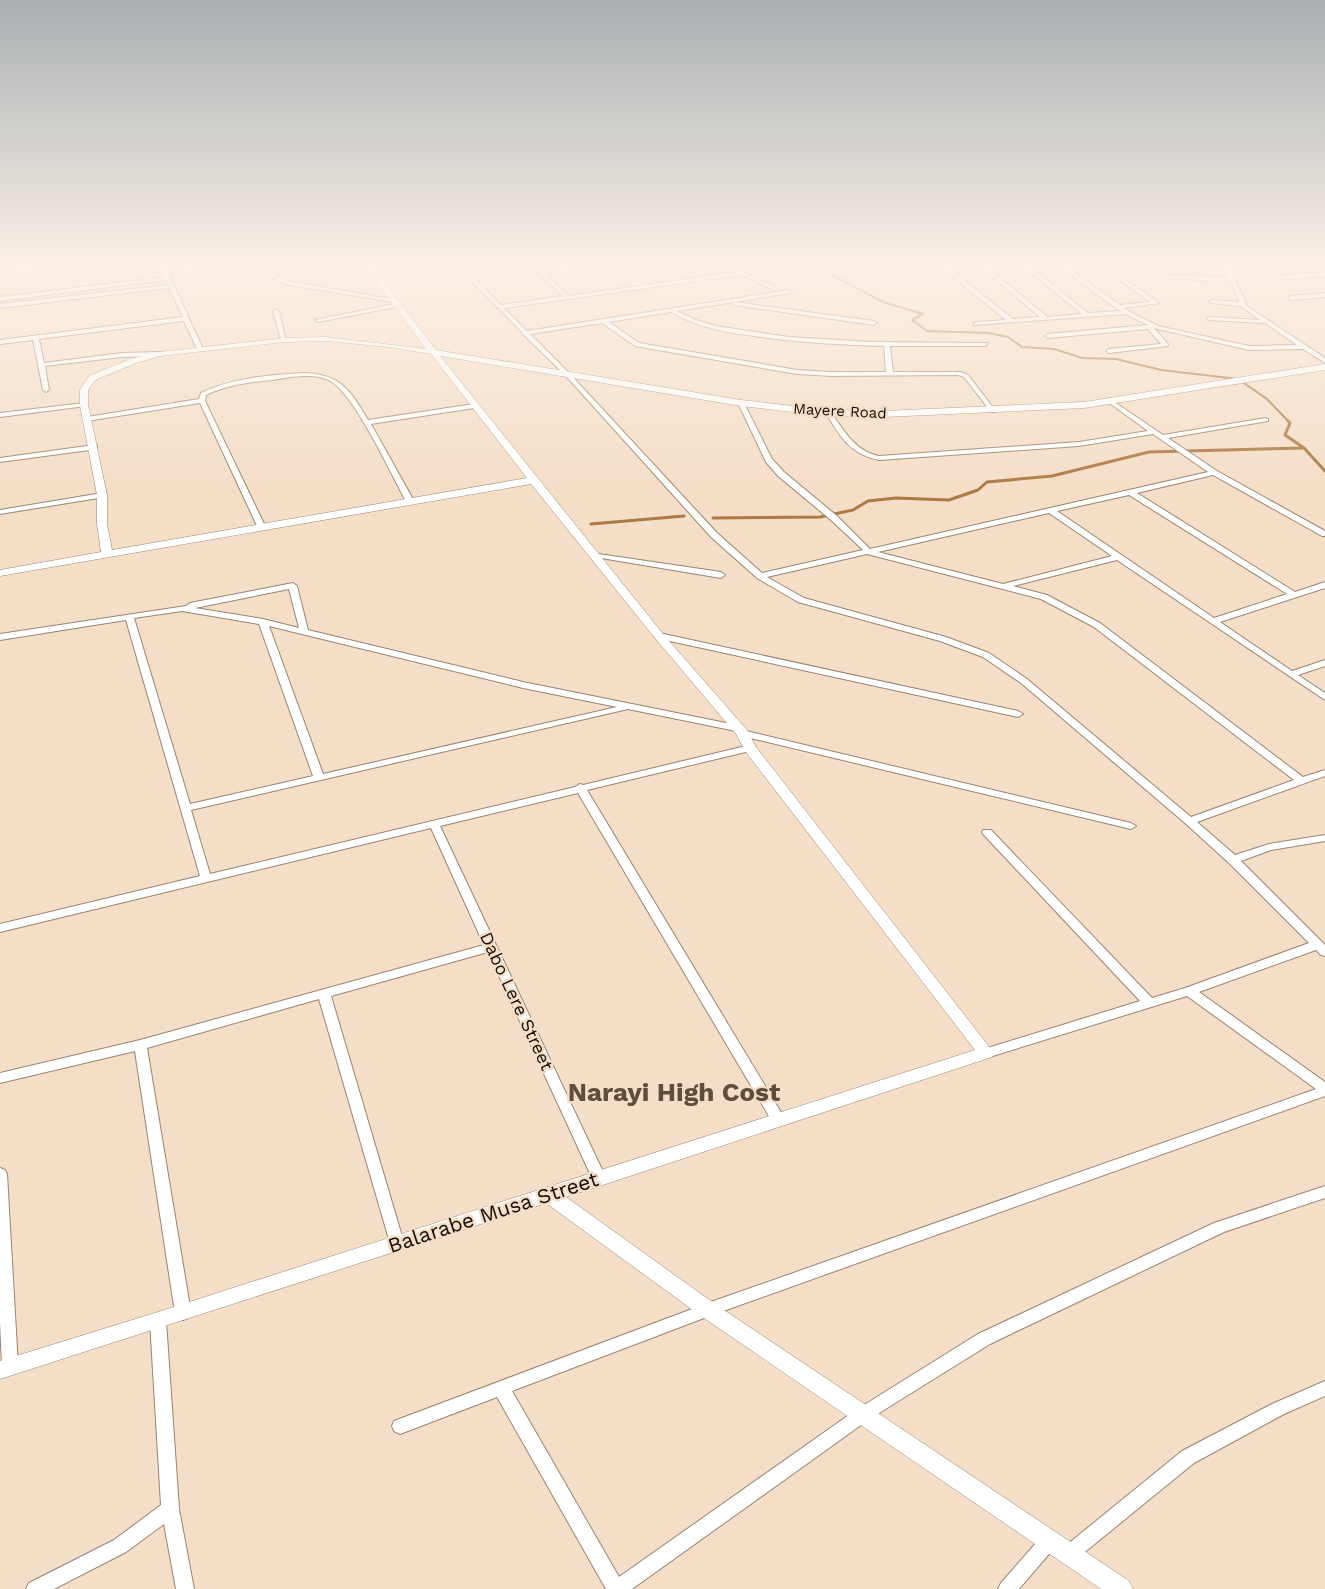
<svg xmlns="http://www.w3.org/2000/svg" width="1325" height="1589" font-family="'Work Sans',sans-serif">
<rect width="100%" height="100%" fill="#f5dec8"/>
<g fill="none" stroke-linecap="round" stroke-linejoin="round">
<path stroke="#ac7a45" stroke-width="2" d="M807 265 827 272 883 302 923 314 912 320 927 331 989 333 1008 337 1022 347 1054 349 1082 358 1116 359 1161 370 1238 379 1267 399 1289 422"/>
<path stroke="#ac7a45" stroke-width="3" d="M1288 421 1290 423 1285 435 1304 448 1325 471
M713 518 820 517 853 510 868 501 896 498 949 500 978 490 987 482 1052 476 1149 452 1303 448
M591 524 684 516"/>
<defs>
<path id="minor" d="M59 265H79L0 276V272Z
M159 265H165L168 272 219 265H238L169 275 203 349 202 350 197 349 184 321 39 339 44 363 122 353 160 352 163 354 160 356 122 357 45 366 49 390 46 392 43 390 33 340 0 344V340L183 317 169 288 0 308V304L168 285 166 280 0 301V297L164 277Z
M265 265H271L277 276 292 282 397 300 394 302 289 285 273 278Z
M455 265H461L501 305 563 296 529 265H536L543 272 593 265H611L546 275 569 296 742 271 779 289 774 290 741 275 504 308 527 331 789 290 792 292 791 293 677 311 696 320 716 326 789 337 873 342 987 343V345L985 346H890L893 372H961L968 375 995 410V412H991L964 377 958 375 832 376 797 374 635 346 602 323 530 334 570 374 717 533 762 573 863 550 831 520 778 476 766 462 738 403 741 401 744 403 772 459 784 472 837 516 870 549 1208 472 1153 434 1079 446 879 460C850 454 840 437 826 413L827 412H831C844 431 855 451 879 456L1079 442 1148 431 1108 402 1107 401 1110 399 1163 435 1266 418 1268 419V421L1168 438 1217 471 1325 531V536H1322L1213 475 1137 493 1295 592 1325 582V588L1220 622 1292 671 1325 660V666L1298 675 1325 693V700L1117 560 1013 586 1047 595 1100 623 1303 777 1325 770V776L1197 822 1235 855 1269 844 1325 835V841L1271 850 1241 861 1325 945V956L1321 955 1316 950 1199 992 1325 1082V1096L712 1315 512 1391 619 1577 856 1410 978 1334 1214 1223 1325 1186V1198L1224 1232 990 1344 868 1420 632 1589H606L497 1397 400 1434 394 1431 392 1426 394 1421 708 1303 1316 1089 1187 996 986 1058 981 1056 980 1053 981 1050 1140 1001 983 834 982 832 983 830H991L1152 998 1185 988 1309 943 1229 863 1185 823 1021 683 983 657 940 641 798 602 757 578 711 537 566 376 524 335 522 334V332ZM671 312C701 330 734 333 768 338 807 343 845 345 884 346L886 372H832L797 370 639 343 609 322ZM1129 495 1287 594 1214 618 1057 511ZM1049 513 1112 556 1003 584 878 552ZM867 554 1041 599 1094 627 1294 780 1191 817 1027 679 989 653 946 637 804 598 767 577Z
M938 265H945L1013 319 1040 317 978 265H985L1047 317 1082 314 1021 265H1028L1088 313 1120 311 1057 265H1064L1120 305 1150 302 1117 278 1122 277 1159 303 1124 308 1126 310 1158 326 1249 346 1297 345 1265 323 1208 320 1207 319 1210 317 1260 320 1241 306 1210 303 1209 302 1212 300 1240 302 1230 281 1166 279 1163 277 1166 275 1228 277 1222 265H1228L1247 306 1325 358V363L1303 349 1249 350 1154 328 1168 344V346L1109 353 1106 351 1109 349 1161 344 1148 329 1048 338 1045 336 1048 334 1148 325 1125 314 974 325V323L976 322 1006 320Z
M1325 272V276L1277 280 1274 278 1277 276Z
M1325 293V297L1291 300 1288 298 1291 296Z
M735 302 874 321 877 323 874 325 733 305V303Z
M399 303 402 305 401 306 318 322 315 320Z
M276 309 279 311 286 341 281 340 273 311Z
M303 373C341 374 350 390 368 420L474 404 477 406 474 408 371 424 414 501 410 503 406 501C390 472 356 398 332 382 316 372 290 377 273 380 250 382 227 385 206 395L205 401 266 528 262 530 258 528 200 403 87 421 84 419 87 417 199 399 201 393C231 378 269 375 303 373Z
M84 403 87 405 86 406 0 417V413Z
M94 445H97V449L0 462V458Z
M102 493 106 495 105 497 0 514V510Z
M592 553 721 572 725 575 721 578 595 557H592Z
M293 583 297 586 308 630 523 682 736 725 741 728 736 731 628 709 191 810 210 874 575 787 580 784 583 785 750 745 754 746 755 748 754 750 587 790 785 1119 783 1123 778 1124 773 1123 578 793 440 826 606 1178 604 1182 599 1184 594 1182 592 1178 488 952 331 996 404 1243 402 1247 397 1249 392 1247 390 1243 319 999 147 1048 191 1313 188 1318 183 1320 178 1318 175 1313 135 1051 0 1083V1073L140 1040 484 945 431 828 0 932V924L200 876 126 620 0 640V634L186 606 190 603ZM289 589 299 628 263 619 195 608ZM182 611 259 624 313 776 190 804 134 618ZM269 626 523 688 617 707 323 774Z
M659 633 1018 711 1023 714 1018 717 656 638 654 636 656 634Z
M742 730 1131 823 1136 826 1131 829 738 735 737 733 738 731Z
M0 1168 5 1170 7 1174 18 1366 16 1371 10 1373 4 1371 2 1366 0 1322Z
M158 1314 163 1316 166 1321 179 1509 194 1589H176L164 1524 126 1552 54 1589H26L29 1583 114 1540 161 1505 150 1321 153 1316Z
M1325 1381V1396L1284 1414 1194 1463 1075 1560 1069 1563 1063 1560 1060 1554 1063 1548 1182 1451 1272 1404Z
M1049 1532 1055 1535 1058 1541 1055 1547 1019 1589H998L1001 1583 1043 1535Z"/>
<path id="tertiary" d="M364 265H371L436 350 741 400 829 410 883 411 1084 402 1325 364V370L1084 408 883 417 829 416 741 406 440 356 663 634 747 730 756 747 994 1053 992 1057 566 1197 715 1304 1129 1581 1133 1589H1101L701 1316 546 1203 0 1379V1361L158 1312 975 1050 745 751 736 734 655 638 531 484 0 576V570L101 552 97 524V495L80 405V390L89 376 130 359 160 352 284 338 326 337 426 349ZM326 341 389 347 431 354 527 478 112 550 107 524V495L88 405V390L95 380 136 363 160 356 284 342Z"/>
</defs>
<use href="#minor" stroke="#99846f" stroke-width="2"/>
<use href="#tertiary" stroke="#99846f" stroke-width="1"/>
<use href="#minor" fill="#fff" fill-rule="evenodd"/>
<use href="#tertiary" fill="#fff" fill-rule="evenodd"/>
</g>
<linearGradient id="sky" x2="0" y2="1"><stop stop-color="#a9afb2"/><stop offset="0.54" stop-color="#faf0e6"/><stop offset="1" stop-color="#faf0e6" stop-opacity="0"/></linearGradient>
<rect width="1325" height="488" fill="url(#sky)"/>
<g text-anchor="middle" dominant-baseline="central" stroke-width="5" stroke-linejoin="round" paint-order="stroke">
<g font-size="15" fill="#150e06" stroke="#f5dec8">
<text transform="translate(840 411) rotate(3)">Mayere Road</text>
</g>
<g font-size="18" fill="#150e06" stroke="#f5dec8">
<text transform="translate(517 1001) rotate(65)">Dabo Lere Street</text>
</g>
<g font-size="21" fill="#150e06" stroke="#f5dec8">
<text transform="translate(493 1212) rotate(-18)">Balarabe Musa Street</text>
</g>
<g font-size="26" font-weight="bold" fill="#604d3a" stroke="#f5dec8">
<text x="674" y="1092">Narayi High Cost</text>
</g>
</g>
</svg>
